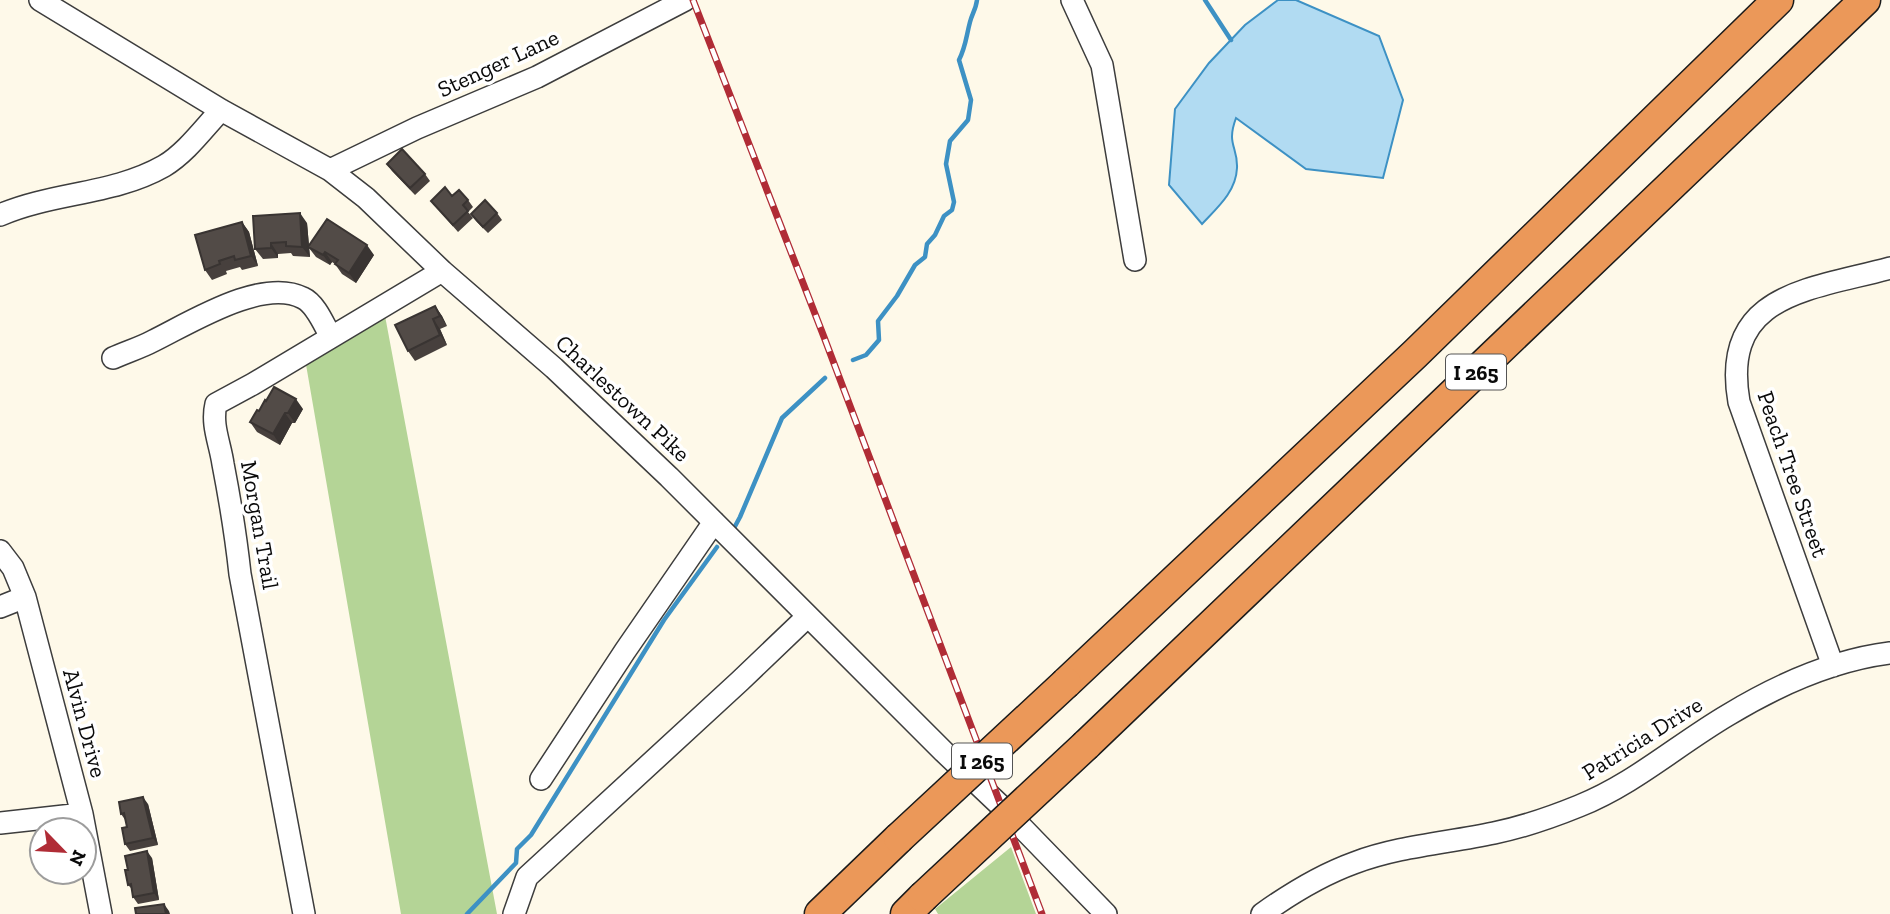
<svg xmlns="http://www.w3.org/2000/svg" width="1890" height="914" font-family="'Zilla Slab',serif">
<rect width="100%" height="100%" fill="#fef9e9"/>
<path fill="#b4d496" d="M383 305 497 914H401L304 353Z
M1011 847 1036 914H938L935 909Z"/>
<path fill="#b1dbf2" stroke="#3d91c4" stroke-width="2" d="M1278 0H1296L1379 36 1403 100 1383 178 1306 169 1236 118C1226 145 1238 146 1237 168 1236 192 1217 208 1202 224L1169 185 1175 109 1209 63 1245 25Z"/>
<g fill="none" stroke-linecap="round" stroke-linejoin="round">
<path stroke="#3d91c4" stroke-width="4.5" d="M1205 0 1231 40
M853 360 866 355 879 340 878 321 897 296 915 265 925 257 927 244 935 235 944 216 952 210 954 202 946 164 950 141 968 120 971 100 959 60C966 46 966 37 970 22 972 14 976 9 977 0
M733 530 740 517 782 418 825 378
M467 914 516 863 517 849 531 835 664 620 717 547"/>
<defs>
<path id="minor" d="M40 0 221 110 330 170 366 198 442 271 554 368 669 477 944 752 1002 807 1106 914
M1072 0 1102 65 1135 260
M330 170 417 128 537 77 685 0
M0 215C53 192 113 195 164 166 186 153 204 128 221 110
M113 358C126 352 140 348 153 341 190 323 262 277 303 298 316 304 324 325 331 337
M0 551 13 568 25 597 82 814 101 914
M0 607 25 597
M1833 666 1739 402C1720 293 1810 290 1890 268
M541 779 625 651 714 522
M0 823 82 814
M304 914 240 574C236 537 230 500 223 464 220 443 211 425 216 404L253 384 442 271
M514 914 527 877 740 681 808 616
M1262 914C1290 894 1321 875 1354 863 1399 846 1447 843 1494 833 1523 827 1552 817 1579 806 1634 784 1677 745 1728 715 1776 686 1834 660 1890 653"/>
<path id="highway" d="M1066 683 1415 354 1778 0
M1086 745 1865 0
M820 914 899 838
M906 914 923 897"/>
</defs>
<use href="#minor" stroke="#3d3d3d" stroke-width="24"/>
<use href="#highway" stroke="#1b1b1b" stroke-width="33"/>
<use href="#minor" stroke="#fff" stroke-width="21"/>
<use href="#highway" stroke="#eb9859" stroke-width="30"/>
<defs>
<path id="rail" d="M693 0 824 337 1042 914"/>
</defs>
<use href="#rail" stroke="#b02c36" stroke-width="7"/>
<use href="#rail" stroke="#fff" stroke-width="4.5" stroke-dasharray="13" stroke-linecap="butt"/>
<defs>
<path id="highway-bridge" d="M899 838 1066 683
M923 897 1086 745"/>
</defs>
<use href="#highway-bridge" stroke="#1b1b1b" stroke-width="33" stroke-linecap="butt"/>
<use href="#highway-bridge" stroke="#eb9859" stroke-width="30"/>
</g>
<path fill="#47403d" d="M387 164 425 174 430 181 415 195 392 171Z
M452 196 468 200 473 207 468 212 473 218 458 232 431 201Z
M497 213 502 220 488 233 476 221 471 214Z
M242 222 249 232 258 266 242 270 240 267 226 271 227 274 212 280 205 270Z
M307 223 309 246 374 255 356 283 342 274 335 264 332 262 330 265 316 257 309 248 310 257 293 256 291 253 278 254V258L263 259 255 249Z
M435 306 442 316 447 326 440 329 447 345 415 361 408 351Z
M303 409 295 423H292L280 445 257 432 250 422 259 411Z
M148 804 158 845 130 851 125 844 127 827 126 821 121 814Z
M152 858 159 900 138 904 133 897 132 889 128 885V870Z"/>
<path fill="#393432" d="M300 213 307 223 310 257 302 247Z
M242 222 249 232 258 266 251 256Z
M271 243 278 254V258L271 248Z
M367 245 374 255 356 283 349 273Z
M325 252 332 262 330 265 323 255Z
M435 306 442 316 447 326 440 316Z
M433 319 440 329 447 345 440 335Z
M296 399 303 409 295 423 288 413Z
M285 413 292 423 280 445 273 434Z
M143 797 148 804 158 845 153 838Z
M147 851 152 858 159 900 154 893Z
M164 904 169 911 170 914H166Z"/>
<path fill="#524b47" stroke="#393432" stroke-width="2" d="M402 149 425 174 410 188 387 164Z
M445 187 452 196 459 190 468 200 463 205 468 211 453 225 431 201Z
M485 200 497 213 483 227 471 214Z
M300 213 302 247 286 246V242L271 243V248L255 249 253 216Z
M327 219 367 245 349 273 335 264 338 260 325 252 323 255 308 247Z
M242 222 251 256 235 260 234 256 219 261 220 264 205 270 195 235Z
M435 306 440 316 433 319 440 335 408 351 395 325Z
M274 387 296 399 288 413H285L273 434 250 422 257 410 259 411 265 400 266 401Z
M143 797 153 838 125 844 122 828 127 827 124 813 121 814 119 802Z
M147 851 154 893 133 897 131 884 128 885 125 870H128L125 856Z
M164 904 166 914H136L135 908Z"/>
<g text-anchor="middle" dominant-baseline="central" stroke-width="7" stroke-linejoin="round" paint-order="stroke">
<g fill="#fff" stroke="#545454" stroke-width="2">
<rect x="1446" y="354.5" width="60" height="35" rx="5"/>
<rect x="952" y="743.5" width="60" height="35" rx="5"/>
</g>
<g font-size="21" font-weight="bold" fill="#0a0a0a">
<text x="1476" y="372">I 265</text>
<text x="982" y="761">I 265</text>
</g>
<g font-size="23" fill="#0a0a0a" stroke="#fff">
<text transform="translate(498 63) rotate(-25)">Stenger Lane</text>
<text transform="translate(623 398) rotate(43)">Charlestown Pike</text>
<text transform="translate(1793 474) rotate(71)">Peach Tree Street</text>
<text transform="translate(260 525) rotate(80)">Morgan Trail</text>
<text transform="translate(85 723) rotate(75)">Alvin Drive</text>
<text transform="translate(1642 738) rotate(-32)">Patricia Drive</text>
</g>
</g>
<g transform="translate(63 851) rotate(115)"><circle r="33" fill="#ffffff" stroke="#9d9d9d" stroke-width="2"/>
<path d="M0-5L12 26L0 18L-12 26Z" fill="#b02c36"/>
<text y="-10" font-size="19" font-weight="bold" text-anchor="middle" fill="#0a0a0a">N</text>
</g>
</svg>
